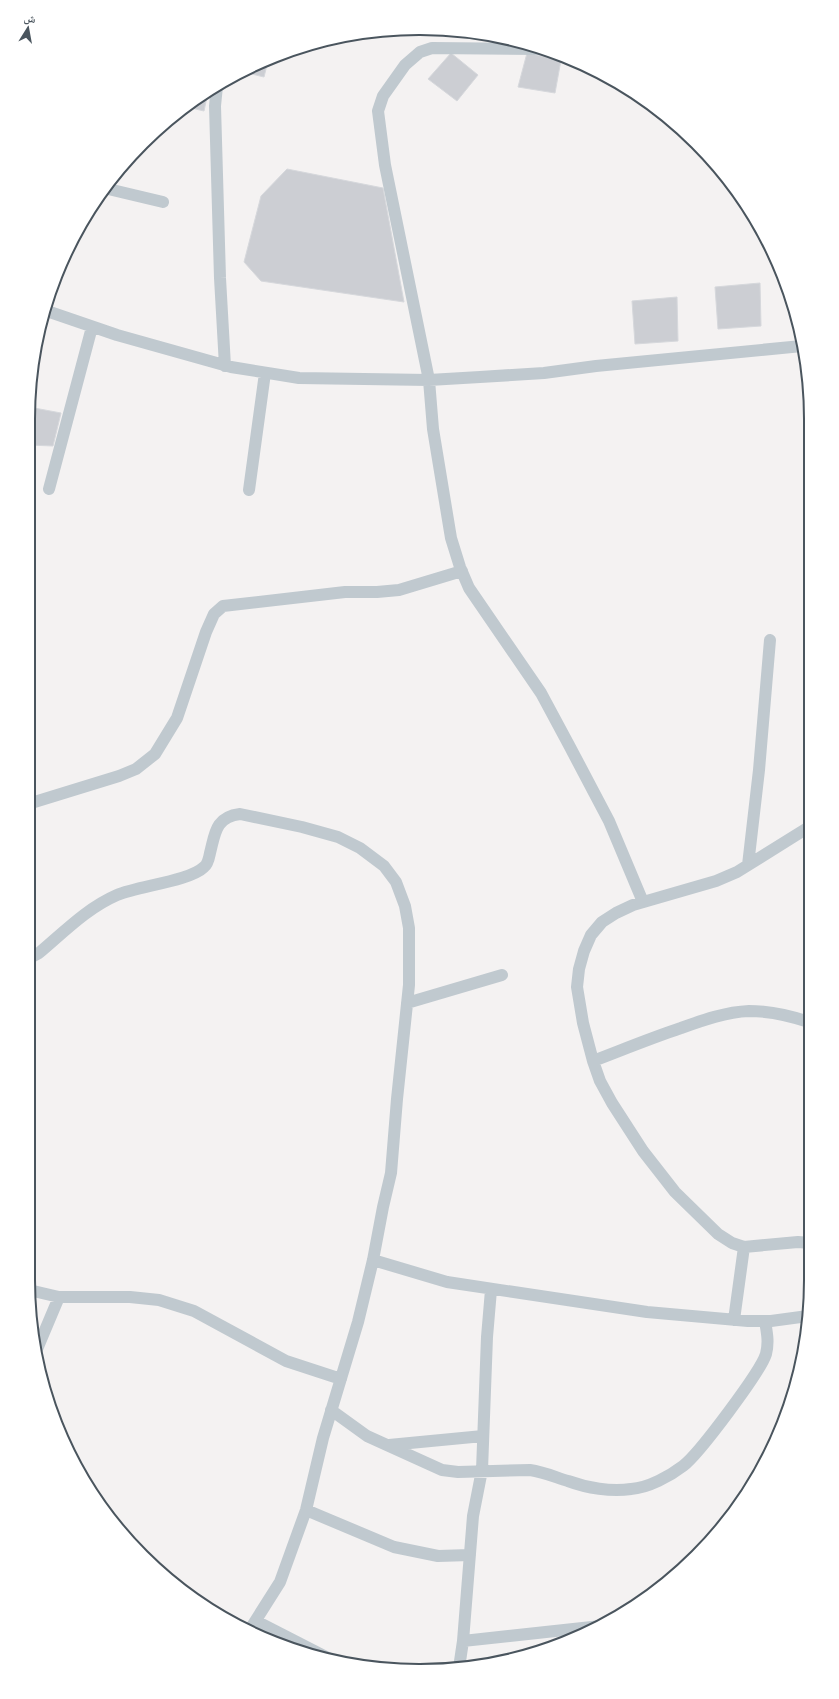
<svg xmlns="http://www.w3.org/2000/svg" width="839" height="1699" font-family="Poppins,'Noto Naskh Arabic',sans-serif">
<rect width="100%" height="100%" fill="#f4f2f2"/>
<path fill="#ccced3" stroke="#d6d8dc" d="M451 53 478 75 457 101 428 79Z
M527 53 561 60 555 93 518 87Z
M268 61 264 77 243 72Z
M208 92 204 111 187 107Z
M287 169 383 188 404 302 261 281 244 262 261 196Z
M760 283 761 326 718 329 715 287Z
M677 297 678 341 635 344 632 301Z
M29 407 61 413 53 446 29 445Z"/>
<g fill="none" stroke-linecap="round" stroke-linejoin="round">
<path stroke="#c0c9cf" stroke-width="12" d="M542 49 432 48 420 52 405 65 383 96 378 111 385 165 429 380 433 429 451 538 460 567 469 588 541 693 570 747 609 821 643 902
M217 86 215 106 220 278 225 366
M104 188 163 202
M44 310 117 335 231 367 299 378 429 380 480 377 544 373 596 366 802 346
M49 489 92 327
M249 490 265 373
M28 804 119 776 136 769 155 754 177 718 206 632 214 614 223 606 345 592H377L399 590 462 571
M809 827 737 872 716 881 633 905 616 913 602 922 591 935 584 951 579 969 577 987 583 1023 593 1061 600 1081 612 1103 643 1151 675 1192 718 1234 732 1243 744 1247 798 1242 810 1243
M748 865 759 770 770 640
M28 959 39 953C64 932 87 908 117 895 138 886 190 881 204 867 208 864 209 858 210 853 215 834 215 817 240 814L302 827 338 837 360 848 384 866 396 882 405 906 409 928V985L397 1099 391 1173 383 1207 373 1260 358 1322 323 1438 306 1510 280 1582 249 1631
M407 1003 502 975
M593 1061C622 1050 651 1038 681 1028 703 1020 726 1012 749 1011 769 1011 791 1016 809 1022
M373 1260 447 1282 647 1312 748 1321H771L808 1316
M29 1290 59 1297H130L159 1300 194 1311 286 1361 341 1379
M734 1320 744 1247
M35 1354 59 1297
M331 1410 367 1436 442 1470 458 1472 530 1470C544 1472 555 1477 568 1481 587 1488 611 1492 631 1489 648 1488 670 1476 683 1466 699 1454 761 1371 766 1354 769 1342 767 1333 765 1321
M389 1445 483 1436
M306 1510 394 1547 438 1556 470 1555
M256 1621 334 1661
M463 1641 601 1626
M459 1668 463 1641 473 1516 482 1470 487 1337 491 1290"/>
</g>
<path d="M0 0H839V1699H0ZM419 35H420A384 384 0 0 1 804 419V1280A384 384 0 0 1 420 1664H419A384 384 0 0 1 35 1280V419A384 384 0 0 1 419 35Z" fill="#fff" fill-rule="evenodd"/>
<path fill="none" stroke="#4a555e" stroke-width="2" d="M419 35H420A384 384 0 0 1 804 419V1280A384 384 0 0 1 420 1664H419A384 384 0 0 1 35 1280V419A384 384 0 0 1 419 35Z"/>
<g transform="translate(28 28) rotate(11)" stroke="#ffffff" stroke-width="3" paint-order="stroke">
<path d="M0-3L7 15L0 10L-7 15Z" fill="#4a555e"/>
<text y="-6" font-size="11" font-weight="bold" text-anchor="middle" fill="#4a555e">ش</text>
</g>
</svg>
